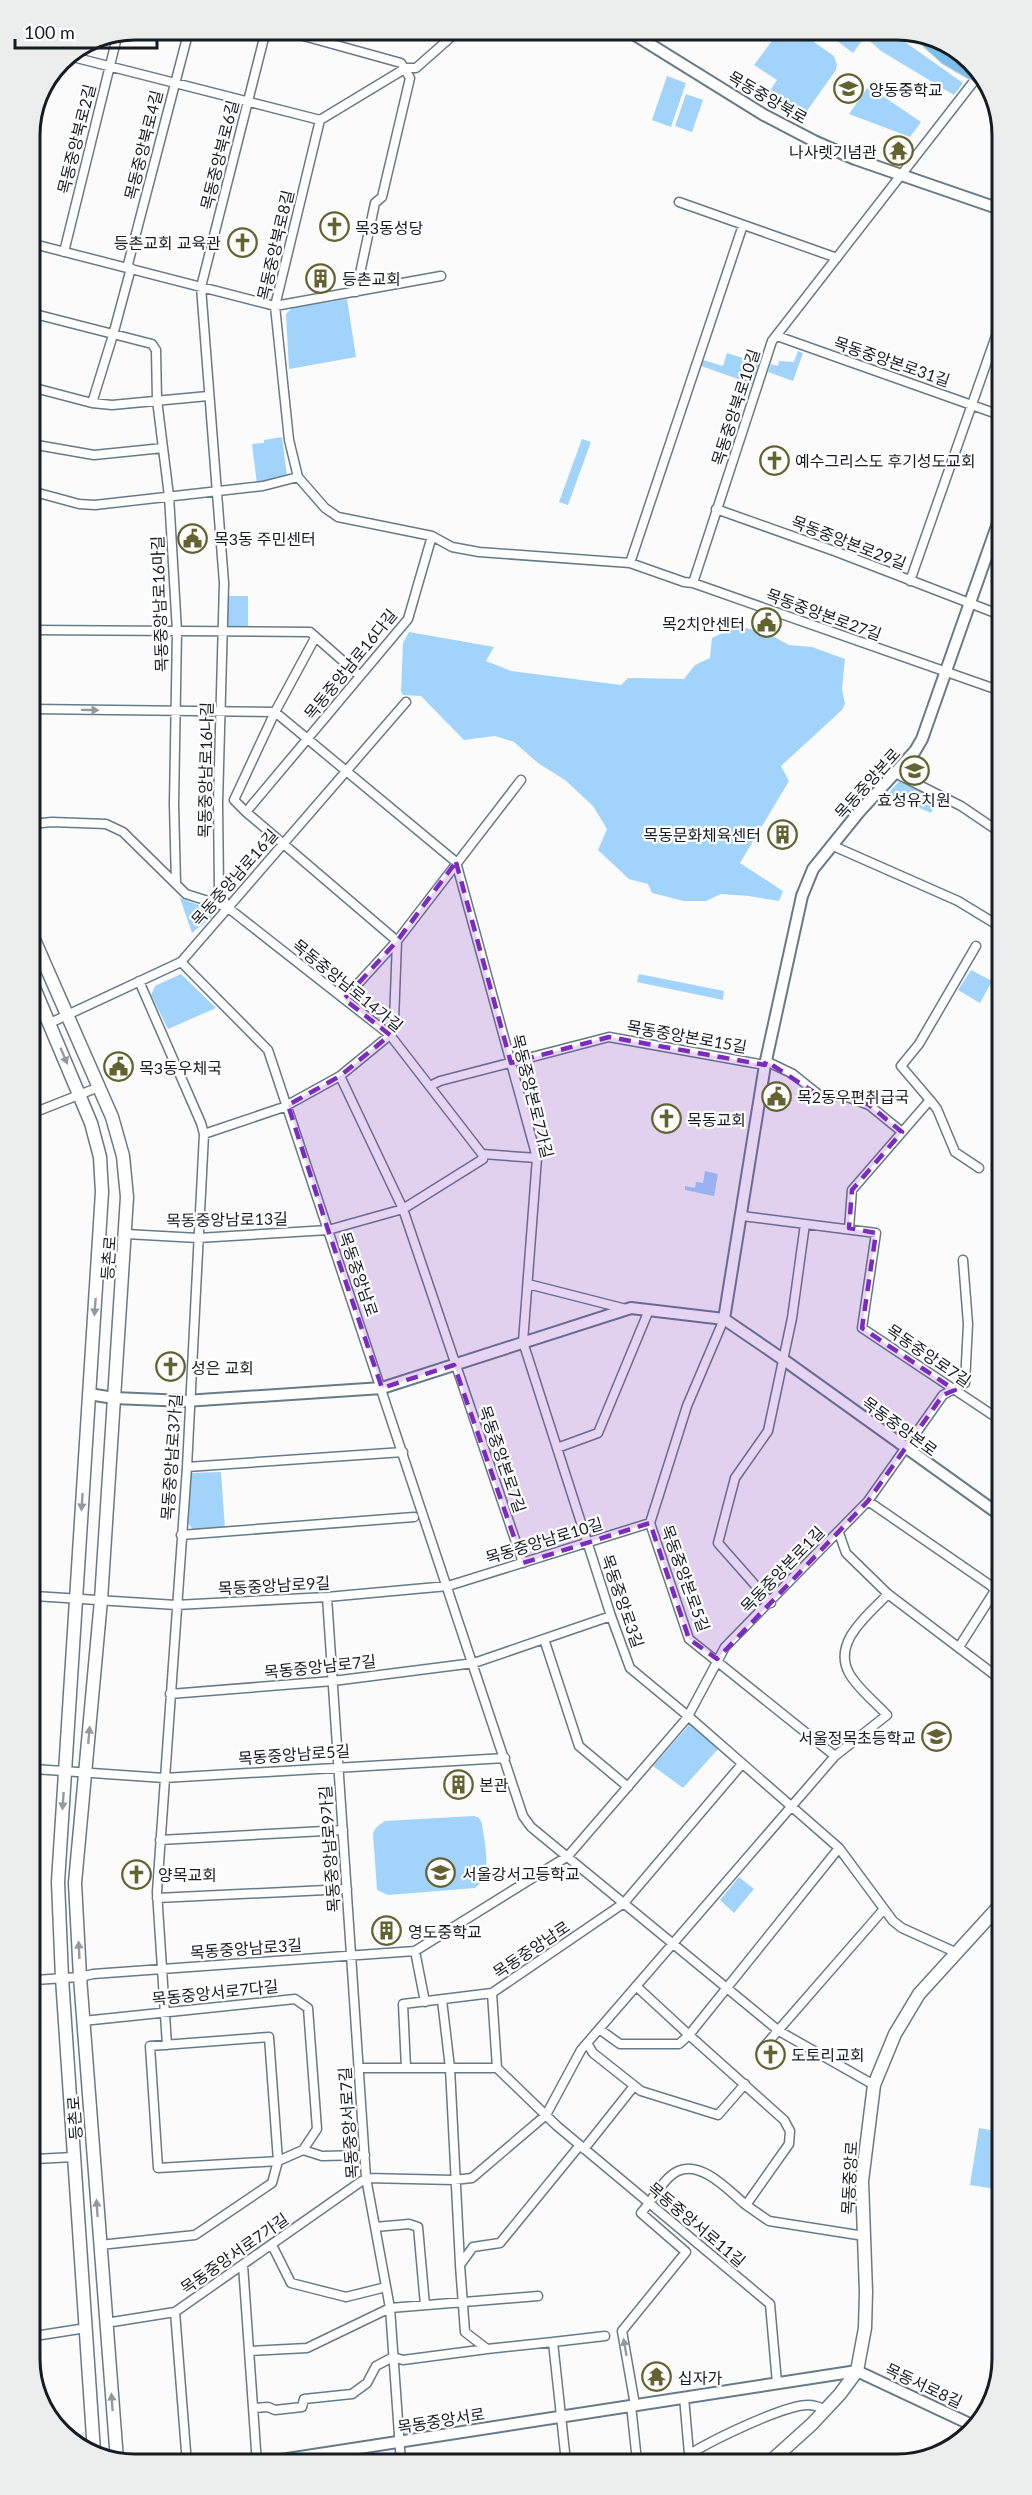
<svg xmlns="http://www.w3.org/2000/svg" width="1032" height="2495" font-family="Lato,'Noto Sans KR',sans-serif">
<rect width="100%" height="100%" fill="#fbfbfb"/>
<path fill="#a1d3fb" d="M780 30H797L834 56 837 65 836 70 804 115 769 92 777 80 754 65Z
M844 30H888L963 83 954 95 881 51 865 37 853 53 837 41Z
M667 76 686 83 671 127 652 120Z
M871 83 880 88 877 92 921 122 910 137 849 114Z
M686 94 703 100 692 132 675 126Z
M347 299 356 357 289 369 286 314 292 308Z
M798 351 803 353 793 381 768 372 771 364 778 366 779 361 794 362Z
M727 353 759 363 752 384 701 366 703 360 723 366Z
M282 437 287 477 257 484 252 444 264 443V440Z
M582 439 591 442 568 505 559 502Z
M226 596H248V627H226Z
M737 626 767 633 789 645 812 647 845 659 842 689 845 704 842 710 781 766 789 781 740 863 783 891 779 901 749 896 721 894 706 901H684L652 893 648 884 629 879 598 850 607 829 593 806 565 780 538 763 514 742 495 736 464 740 421 696 403 695 401 691 403 643 409 632 494 647 486 661 511 671 621 685 628 678 684 679 695 665 710 658 712 638Z
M899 781 938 798 931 813 888 794Z
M180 898 207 908 212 917 192 933Z
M971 970 992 981 980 1003 958 990Z
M181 974 216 1008 168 1029 151 995 155 986Z
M639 974 724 991 723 1000 637 982Z
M705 1171 718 1174 714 1196 685 1190V1186L695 1188 696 1182 703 1183Z
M221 1472 225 1529 193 1530 186 1520 191 1473Z
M691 1723 719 1748 683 1788 653 1766Z
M474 1816 479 1818 482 1823C484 1842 494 1877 475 1888L388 1895 377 1890 373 1834C375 1827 379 1825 385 1821Z
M739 1877 754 1889 734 1913 720 1900Z
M979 2128 1001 2132 1002 2190 970 2185Z"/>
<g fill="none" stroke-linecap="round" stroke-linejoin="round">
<defs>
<path id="minor" d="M282 30 401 63 410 78 382 197 375 203 356 292
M459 30 416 68H406L320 120 275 306 289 440 298 477 325 508 338 517 432 536 452 547 479 552 630 563 684 582 693 583 998 690
M69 56 320 120
M679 202 837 258
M30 243 275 306 441 276
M64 252 118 33
M127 268 189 30
M31 313 152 344 156 350 157 400 169 496 177 631 174 804 176 884
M777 336 997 414
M31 387 92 403 112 405 208 396
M92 403 113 335 131 268
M31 444 94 455 163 448
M31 456 34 445
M31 491 79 504 95 505 263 486 298 477
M716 509 837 552 998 614
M630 563 743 225
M910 581 997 333
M693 583 772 341 978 76
M31 630 310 632 360 676
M32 709 275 712 456 862 537 1158 523 1342 611 1616 630 1668 688 1716 839 1848 893 1921 902 1928 955 1952
M895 773 961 806 998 831
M246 812 234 800 275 712 315 638
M32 824 52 822 106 824 123 832 186 894 227 907 390 1035 482 1154
M831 845 958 901 999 926
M227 907 219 890 218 803 224 583 201 287 266 30
M181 962 268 1050 523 1816 531 1827 779 2031 874 2085
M139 981 201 1123 204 1134 187 1467 157 1892 167 2045
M344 999 397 941 521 780
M50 1023 181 962 406 702
M766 1061 793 1074 823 1098 842 1095 869 1105 902 1132
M340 1076 403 1209 523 1563
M430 1086 440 1081 609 1037 765 1065
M930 1100 937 1109 955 1152 979 1168
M33 1113 99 1087
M204 1134 284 1107 340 1076 390 1035 394 1021 397 941 246 812 408 619 432 536
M742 1216 876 1233 862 1328 1000 1420
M849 1228 852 1190 930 1100 901 1066 919 1044 976 946
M126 1234 198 1238 328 1230 403 1209 483 1159 482 1154 537 1158
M528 1284 626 1309
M724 1319 687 1406 650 1523 689 1639 835 1756
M557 1448 598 1433 649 1310
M187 1467 403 1452
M868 1501 1000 1592
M839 1533 846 1553 888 1594 1000 1679
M181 1535 414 1517
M992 1587 1000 1576
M34 1596 176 1605 327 1597 448 1586 650 1523
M327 1597 366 2178 390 2308 401 2463
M771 1603 718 1543 735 1478 768 1431 792 1318 805 1224
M544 1639 579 1746 628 1787
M959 1647 996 1589
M170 1694 333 1681 474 1663 611 1616
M34 1769 164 1778 505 1758
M160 1840 343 1830
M839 1848 689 2035 784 2120 790 2131 789 2144 746 2205 769 2221 864 2236
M157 1898 347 1889
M415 1951 425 2002
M35 1980 80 1977 93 1974 415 1951 568 1856 687 1718 725 1647 868 1501 943 1395 965 1383 968 1324 963 1260
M492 1993 497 2068 557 2126 770 2304 777 2383
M442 2000 450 2068 460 2264
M83 2021 295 1999 308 2008 317 2129 303 2150
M599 2029 620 2044H679L689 2035 636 1986
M587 2043 593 2053 641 2091 718 2115 745 2084
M762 2049 884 1909
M359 2068H497
M406 2068 403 2004 492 1993 624 1903 742 1764
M584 2149 634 2086
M35 2159 74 2157
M375 2227 409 2224 418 2227 425 2305
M100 2245 195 2235 272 2183 278 2161 269 2037 150 2046 158 2168 278 2161 303 2150 322 2156 365 2155
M272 2245 291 2283 346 2297 386 2287
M243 2265 257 2464
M175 2312 187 2464
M106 2323 175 2312 366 2178 454 2180 472 2178 546 2115 581 2050 835 1756 887 1715C875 1702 857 1688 849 1673 832 1642 869 1614 888 1594
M35 2336 86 2328
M553 2342 605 2336
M251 2351 307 2348 390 2308 538 2296
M684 2397 689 2454
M631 2405 637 2461
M635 2405 622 2331 686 2252 641 2213C652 2201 663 2178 678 2171 702 2160 730 2192 746 2205
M254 2408 268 2407 275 2410 302 2407 304 2399 352 2394 367 2383 376 2366 393 2357 403 2360 487 2349
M681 2461C699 2445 784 2405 808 2405 815 2405 820 2407 826 2410
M566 2462 553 2342 487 2349 465 2332 460 2265 473 2247 500 2243 580 2145
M327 2463 328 2453"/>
<path id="tertiary" d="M627 30 764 115 814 141 855 159 997 208
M998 523 922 739 915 751 859 812 813 869 802 896 765 1065 724 1319 784 1360 1000 1515
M89 1394 114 1398 185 1401 382 1388 631 1308 724 1319
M255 2464 857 2371 972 2425 977 2426"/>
<path id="secondary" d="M32 935 112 1117 123 1156 127 1197 101 1600 75 1883 80 1977 117 2460
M32 983 91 1123 100 1157 102 1192 58 1882 62 1978 94 2452
M771 2461 812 2424 840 2394 857 2371 865 2328 866 2292 862 2181 874 2085 895 2034 919 1994 1001 1904"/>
<path id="primary" d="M926 39 947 58 978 76"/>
</defs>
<use href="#minor" stroke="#677a88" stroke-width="11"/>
<use href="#tertiary" stroke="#677a88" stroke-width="14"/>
<use href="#secondary" stroke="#677a88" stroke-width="15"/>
<use href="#primary" stroke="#d5d6d7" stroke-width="16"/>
<use href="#minor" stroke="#fff" stroke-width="8"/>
<use href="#tertiary" stroke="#fff" stroke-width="10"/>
<use href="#secondary" stroke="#fff" stroke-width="12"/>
<use href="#primary" stroke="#79bfe9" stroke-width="14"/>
</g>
<defs><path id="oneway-solid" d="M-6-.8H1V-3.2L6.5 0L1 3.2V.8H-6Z" transform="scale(1.5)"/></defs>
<g fill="#96999c">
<use href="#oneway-solid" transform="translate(90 710) rotate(1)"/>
<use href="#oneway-solid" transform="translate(64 1056) rotate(67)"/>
<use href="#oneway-solid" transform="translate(95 1307) rotate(94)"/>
<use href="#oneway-solid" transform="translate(82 1502) rotate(94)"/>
<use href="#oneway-solid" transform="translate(89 1735) rotate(-85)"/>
<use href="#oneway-solid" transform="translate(63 1801) rotate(94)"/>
<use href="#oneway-solid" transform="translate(79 1950) rotate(-93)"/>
<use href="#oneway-solid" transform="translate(97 2208) rotate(-94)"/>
<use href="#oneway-solid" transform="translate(625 2347) rotate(-100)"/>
<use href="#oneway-solid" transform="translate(112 2402) rotate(-94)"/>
</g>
<path fill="#7b2cbf" fill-opacity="0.2" stroke="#7b2cbf" stroke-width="4.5" stroke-dasharray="12 8" stroke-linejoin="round" d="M456 862 511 1063 609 1037 765 1065 766 1061 823 1098 842 1095 869 1105 902 1132 852 1190 849 1228 876 1233 862 1328 955 1390 943 1395 868 1501 717 1659 689 1639 650 1523 523 1563 454 1365 382 1388 328 1230 288 1105 340 1076 390 1035 344 999 397 941Z"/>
<defs>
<symbol id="school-ring" viewBox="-11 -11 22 22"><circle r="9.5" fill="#fff" stroke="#626331" stroke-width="1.5"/><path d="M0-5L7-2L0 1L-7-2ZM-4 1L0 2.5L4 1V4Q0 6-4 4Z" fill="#626331"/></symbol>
<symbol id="temple-ring" viewBox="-11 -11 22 22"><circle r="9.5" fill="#fff" stroke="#626331" stroke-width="1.5"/><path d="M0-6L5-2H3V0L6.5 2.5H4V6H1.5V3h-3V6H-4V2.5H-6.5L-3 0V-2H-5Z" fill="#626331"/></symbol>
<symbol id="church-ring" viewBox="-11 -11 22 22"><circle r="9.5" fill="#fff" stroke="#626331" stroke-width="1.5"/><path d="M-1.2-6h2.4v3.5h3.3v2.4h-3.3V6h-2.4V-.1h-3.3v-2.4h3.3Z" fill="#626331"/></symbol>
<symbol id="building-ring" viewBox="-11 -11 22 22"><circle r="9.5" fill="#fff" stroke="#626331" stroke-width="1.5"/><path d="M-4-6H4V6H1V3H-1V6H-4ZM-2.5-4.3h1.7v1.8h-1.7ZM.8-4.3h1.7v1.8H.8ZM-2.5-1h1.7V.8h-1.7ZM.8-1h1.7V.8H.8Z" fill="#626331"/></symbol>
<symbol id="civic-ring" viewBox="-11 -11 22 22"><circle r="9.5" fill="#fff" stroke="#626331" stroke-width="1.5"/><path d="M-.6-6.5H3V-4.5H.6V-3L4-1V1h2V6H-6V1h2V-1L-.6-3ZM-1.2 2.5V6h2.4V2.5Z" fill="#626331"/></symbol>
</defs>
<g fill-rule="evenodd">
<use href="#school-ring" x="832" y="72" width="33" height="33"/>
<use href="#temple-ring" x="882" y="134" width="33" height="33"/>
<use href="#church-ring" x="318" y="210" width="33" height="33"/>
<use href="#church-ring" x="226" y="226" width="33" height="33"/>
<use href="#building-ring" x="304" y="262" width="33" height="33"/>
<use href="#church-ring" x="758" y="444" width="33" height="33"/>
<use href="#civic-ring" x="176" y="522" width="33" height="33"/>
<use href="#civic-ring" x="750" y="606" width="33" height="33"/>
<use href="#school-ring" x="898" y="754" width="33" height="33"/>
<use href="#building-ring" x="766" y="818" width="33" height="33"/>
<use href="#civic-ring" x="102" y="1050" width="33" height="33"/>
<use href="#civic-ring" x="760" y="1080" width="33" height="33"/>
<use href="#church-ring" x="650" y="1102" width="33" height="33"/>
<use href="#church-ring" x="154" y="1350" width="33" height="33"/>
<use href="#school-ring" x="920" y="1720" width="33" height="33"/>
<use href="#building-ring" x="442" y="1768" width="33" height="33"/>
<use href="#school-ring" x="424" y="1856" width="33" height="33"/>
<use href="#church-ring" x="120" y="1858" width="33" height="33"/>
<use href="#building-ring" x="370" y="1914" width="33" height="33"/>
<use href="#church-ring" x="754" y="2038" width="33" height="33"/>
<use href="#temple-ring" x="640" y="2360" width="33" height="33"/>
</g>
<g text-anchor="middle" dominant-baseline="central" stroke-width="4.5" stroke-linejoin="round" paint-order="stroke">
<g font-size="16" fill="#151c22" stroke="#fff" text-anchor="start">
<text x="869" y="89">양동중학교</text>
<text x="877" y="151" text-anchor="end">나사렛기념관</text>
<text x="355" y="227">목3동성당</text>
<text x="221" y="242" text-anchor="end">등촌교회 교육관</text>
<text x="342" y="278">등촌교회</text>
<text x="795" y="460">예수그리스도 후기성도교회</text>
<text x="214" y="538">목3동 주민센터</text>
<text x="745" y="623" text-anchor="end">목2치안센터</text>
<text x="914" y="799" text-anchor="middle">효성유치원</text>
<text x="761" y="834" text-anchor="end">목동문화체육센터</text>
<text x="139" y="1067">목3동우체국</text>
<text x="797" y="1096">목2동우편취급국</text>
<text x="687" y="1119">목동교회</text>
<text x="191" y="1367">성은 교회</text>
<text x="916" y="1737" text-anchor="end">서울정목초등학교</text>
<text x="479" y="1784">본관</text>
<text x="462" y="1873">서울강서고등학교</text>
<text x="158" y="1874">양목교회</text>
<text x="408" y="1931">영도중학교</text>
<text x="791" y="2054">도토리교회</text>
<text x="678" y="2377">십자가</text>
</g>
<g font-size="16" fill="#151c22" stroke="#fff">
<text transform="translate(768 97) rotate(30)">목동중앙북로</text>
<text transform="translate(76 139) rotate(-76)">목동중앙북로2길</text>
<text transform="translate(143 145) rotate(-76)">목동중앙북로4길</text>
<text transform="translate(219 155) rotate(-76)">목동중앙북로6길</text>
<text transform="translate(275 245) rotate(-77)">목동중앙북로8길</text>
<text transform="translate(892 361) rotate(19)">목동중앙본로31길</text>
<text transform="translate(735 407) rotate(-72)">목동중앙북로10길</text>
<text transform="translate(849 542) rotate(21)">목동중앙본로29길</text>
<text transform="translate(159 604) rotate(-92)">목동중앙남로16마길</text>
<text transform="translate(824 614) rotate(20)">목동중앙본로27길</text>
<text transform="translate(350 664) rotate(-51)">목동중앙남로16다길</text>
<text transform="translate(205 770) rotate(-89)">목동중앙남로16나길</text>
<text transform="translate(867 783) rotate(-48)">목동중앙본로</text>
<text transform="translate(234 877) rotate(-49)">목동중앙남로16길</text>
<text transform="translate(348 985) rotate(39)">목동중앙남로14가길</text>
<text transform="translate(687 1036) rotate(10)">목동중앙본로15길</text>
<text transform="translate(533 1096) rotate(76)">목동중앙본로7가길</text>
<text transform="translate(227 1219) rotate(-1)">목동중앙남로13길</text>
<text transform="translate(108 1258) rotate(-86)">등촌로</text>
<text transform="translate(359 1274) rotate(71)">목동중앙남로</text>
<text transform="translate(929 1355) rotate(34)">목동중앙로7길</text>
<text transform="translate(900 1426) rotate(36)">목동중앙본로</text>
<text transform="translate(171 1457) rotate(-86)">목동중앙남로3가길</text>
<text transform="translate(503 1459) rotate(71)">목동중앙본로7길</text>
<text transform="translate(544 1540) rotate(-17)">목동중앙남로10길</text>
<text transform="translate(782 1569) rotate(-46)">목동중앙본로1길</text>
<text transform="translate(686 1578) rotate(70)">목동중앙본로5길</text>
<text transform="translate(274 1585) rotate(-3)">목동중앙남로9길</text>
<text transform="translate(623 1601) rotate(71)">목동중앙로3길</text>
<text transform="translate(320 1666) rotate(-6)">목동중앙남로7길</text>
<text transform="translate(294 1754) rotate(-4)">목동중앙남로5길</text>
<text transform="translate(329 1849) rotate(-94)">목동중앙남로9가길</text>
<text transform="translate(246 1948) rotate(-4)">목동중앙남로3길</text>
<text transform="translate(531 1949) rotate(-34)">목동중앙남로</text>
<text transform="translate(215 1992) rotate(-6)">목동중앙서로7다길</text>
<text transform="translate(74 2118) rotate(-94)">등촌로</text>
<text transform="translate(348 2123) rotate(-94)">목동중앙서로7길</text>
<text transform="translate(849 2178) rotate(-87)">목동중앙로</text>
<text transform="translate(697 2224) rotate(40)">목동중앙서로11길</text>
<text transform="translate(234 2253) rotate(-35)">목동중앙서로7가길</text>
<text transform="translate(924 2385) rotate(25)">목동서로8길</text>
<text transform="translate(441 2420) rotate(-9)">목동중앙서로</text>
</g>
</g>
<path d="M0 0H1032V2495H0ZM135 40H897A95 95 0 0 1 992 135V2359A95 95 0 0 1 897 2454H135A95 95 0 0 1 40 2359V135A95 95 0 0 1 135 40Z" fill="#eceded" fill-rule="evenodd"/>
<path fill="none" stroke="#151c22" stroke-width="3" d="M135 40H897A95 95 0 0 1 992 135V2359A95 95 0 0 1 897 2454H135A95 95 0 0 1 40 2359V135A95 95 0 0 1 135 40Z"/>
<path d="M15 39v9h142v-9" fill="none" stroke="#151c22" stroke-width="3"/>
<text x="24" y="39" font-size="18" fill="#151c22" stroke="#ffffff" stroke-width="4.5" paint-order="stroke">100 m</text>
</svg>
